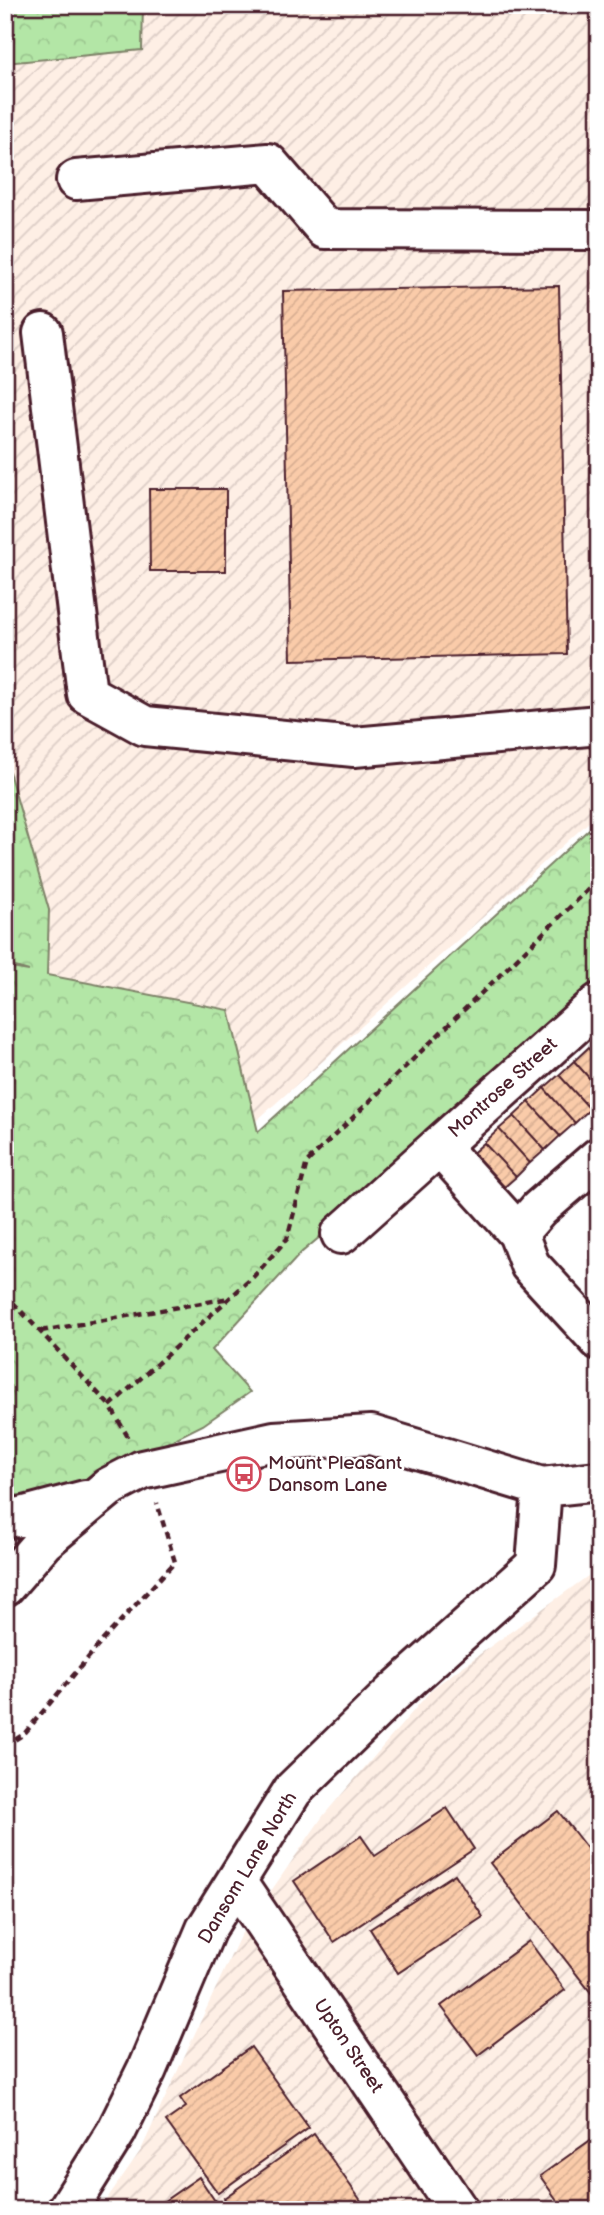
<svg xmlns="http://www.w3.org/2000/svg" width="604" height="2215" font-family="'Balsamiq Sans',sans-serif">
<defs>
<pattern id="industrial-furrows" width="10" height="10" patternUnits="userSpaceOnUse" patternTransform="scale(1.75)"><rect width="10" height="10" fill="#feefe5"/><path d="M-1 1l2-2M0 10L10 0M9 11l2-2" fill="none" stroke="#dbccc5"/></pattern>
<pattern id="forest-crowns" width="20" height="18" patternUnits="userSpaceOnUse" patternTransform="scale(1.75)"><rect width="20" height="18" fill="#b3e6a6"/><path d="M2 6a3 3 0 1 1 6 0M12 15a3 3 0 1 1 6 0" fill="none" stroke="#9bc58f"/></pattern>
<pattern id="building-hatch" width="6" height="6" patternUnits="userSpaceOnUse" patternTransform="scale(1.75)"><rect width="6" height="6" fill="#facba9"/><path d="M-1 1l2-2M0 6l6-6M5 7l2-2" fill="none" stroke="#d8ae92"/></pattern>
</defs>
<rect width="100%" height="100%" fill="#fff"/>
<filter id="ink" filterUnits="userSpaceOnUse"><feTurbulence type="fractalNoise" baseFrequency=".0143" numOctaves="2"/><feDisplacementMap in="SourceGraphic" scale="14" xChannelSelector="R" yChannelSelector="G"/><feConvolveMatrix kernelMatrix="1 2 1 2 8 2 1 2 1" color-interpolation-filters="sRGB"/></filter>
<g filter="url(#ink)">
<path fill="url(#industrial-furrows)" d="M5 5H599V813L255 1122 278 1221 5 1542Z
M599 1568V2210H99L141 2150 240 1936 323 1816 433 1688Z"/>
<path fill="url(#forest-crowns)" stroke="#7e8268" stroke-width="2" d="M5 5H143L142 50 5 63Z
M5 758 49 910 47 975 229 1010 258 1132 599 820V1000L301 1253 212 1350 250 1392 203 1425 60 1496 5 1495V967L29 971 5 964Z"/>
<path fill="url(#building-hatch)" stroke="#4a1f2b" stroke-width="2" d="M559 286 567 654 291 660 283 291Z
M149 489H226V571H150Z
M588 1048 599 1059V1089L574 1061Z
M574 1061 599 1089V1101L590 1109 559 1075Z
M559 1075 590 1109 575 1123 544 1088Z
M544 1088 575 1123 560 1136 529 1102Z
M529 1102 560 1136 545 1150 514 1116Z
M514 1116 545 1150 530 1163 499 1129Z
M499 1129 530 1163 516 1177 484 1143Z
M484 1143 516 1177 501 1190 469 1156Z
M447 1808 474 1849 334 1942 294 1881 361 1836 375 1856Z
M558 1811 599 1864V2003L490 1863Z
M455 1874 483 1917 398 1973 370 1929Z
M529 1941 565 1990 478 2055 441 2006Z
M251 2047 309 2128 218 2193 166 2121 186 2107 180 2098Z
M314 2134 364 2205 358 2210H232L224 2198Z
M599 2134V2205L592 2210H564L540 2176Z
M199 2177 221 2210H138L150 2202 154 2208Z"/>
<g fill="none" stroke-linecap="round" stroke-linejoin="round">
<defs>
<path id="minor" d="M76 180 268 163 325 229 599 230
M43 333 87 694 145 726 354 747 599 725
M439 1146 599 1003
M599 1157 539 1209 518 1233 530 1265 599 1340
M341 1234 439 1146 518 1233
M5 1518 21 1517 85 1500
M5 1586 43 1542 109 1487 142 1470 274 1441 371 1435 542 1487 599 1481
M237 1883 458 2210
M67 2210 116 2132 147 2069 206 1929 293 1790 392 1694 536 1565 542 1487"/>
</defs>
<use href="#minor" stroke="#4a1f2b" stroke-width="44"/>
<path stroke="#4a1f2b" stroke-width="4.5" stroke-dasharray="7 5" stroke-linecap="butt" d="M5 1294 110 1406
M41 1331 230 1298
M128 1437 110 1406 254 1276 287 1239 307 1162 599 879
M5 1746 24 1734 103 1640 175 1562 157 1503"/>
<use href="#minor" stroke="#fff" stroke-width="38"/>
</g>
</g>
<defs>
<symbol id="bus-ring" viewBox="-11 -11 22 22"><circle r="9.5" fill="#fff" stroke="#d1495b" stroke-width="1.5"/><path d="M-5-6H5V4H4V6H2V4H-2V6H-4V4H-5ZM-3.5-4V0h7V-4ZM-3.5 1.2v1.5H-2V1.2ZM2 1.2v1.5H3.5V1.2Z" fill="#d1495b"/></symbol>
</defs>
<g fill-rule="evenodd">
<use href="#bus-ring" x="225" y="1455" width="38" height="38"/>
</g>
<g text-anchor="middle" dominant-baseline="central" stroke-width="5" stroke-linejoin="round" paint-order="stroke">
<g font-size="19" fill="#4a1f2b" stroke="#fff">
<text transform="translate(503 1088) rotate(-42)">Montrose Street</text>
<text transform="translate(248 1868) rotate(-59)">Dansom Lane North</text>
<text transform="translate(348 2046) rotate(56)">Upton Street</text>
</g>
<g font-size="19" fill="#4a1f2b" stroke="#fff" text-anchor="start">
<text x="268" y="1463">Mount Pleasant<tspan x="268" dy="22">Dansom Lane</tspan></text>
</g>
</g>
<rect width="604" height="2215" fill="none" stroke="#fff" stroke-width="28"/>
<rect x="14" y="14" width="576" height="2187" fill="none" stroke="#4a1f2b" stroke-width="2.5" filter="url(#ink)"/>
</svg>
